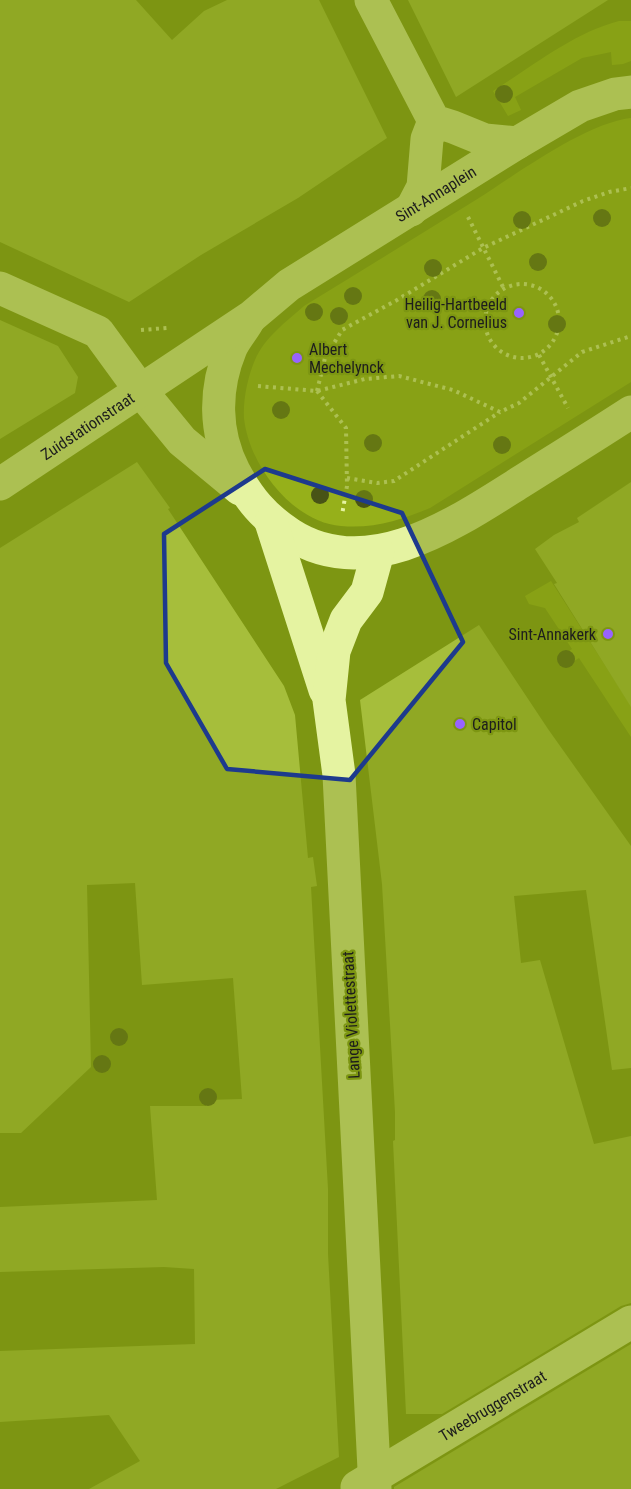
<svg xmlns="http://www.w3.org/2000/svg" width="631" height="1489" font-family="'Roboto Condensed',sans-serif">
<rect width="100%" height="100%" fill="#7d9612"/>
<path fill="#96b01a" d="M619 21H631V61L623 64 612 65 611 52 582 58 515 97 521 110 508 116 493 91C533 66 573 33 619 21Z
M631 118V382L430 508C401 520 373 529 341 526 292 522 249 465 244 418 243 399 248 376 255 360 265 337 286 322 304 306 363 270 421 234 479 198 518 173 586 123 631 118Z
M551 581 631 706V737L579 658 571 663 565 654 572 649 545 608 529 604 525 596Z"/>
<path fill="#a6be3b" d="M0 0H136L172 40 204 11 227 0H319L387 138 298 198 201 255 129 302 0 242Z
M408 0H608L456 97Z
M0 320 58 346 78 377 75 393 0 439Z
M137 462 170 508 168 509 284 686 295 715 308 858 313 857 317 886 311 887 328 1189V1254L339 1457 276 1489H89L140 1461 109 1415 0 1422V1351L195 1344 194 1269 164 1267 0 1272V1207L157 1200 150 1106H206V1100L242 1099 233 978 142 985 135 883 87 885 91 1067 21 1133H0V548Z
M631 482V707L554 584 557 583 535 549 554 535 579 522 577 518Z
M479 625 548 729 631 846V1068L612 1070 586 890 514 896 521 963 540 960 594 1144 631 1136V1303L621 1306 442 1414H406L393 1141 395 1140V1112L382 884 360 700Z
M631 1344V1489H394V1487Z"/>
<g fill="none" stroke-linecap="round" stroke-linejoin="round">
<path stroke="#e5f3a1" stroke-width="4" stroke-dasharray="3 4.5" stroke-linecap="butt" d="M468 217 504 289
M485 321a37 37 0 1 1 74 0a37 37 0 1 1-74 0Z
M141 330 167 328
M539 355 568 408
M258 386 317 391 365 379 399 376 453 390 500 412 519 403 582 352 631 336
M317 391 325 358 342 330 397 300 483 248 583 201 609 192 631 188
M317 391 346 428 347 486 342 515
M347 478 377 483 394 481 500 412"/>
<g stroke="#e5f3a1" stroke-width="33">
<path d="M371 0 434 121 453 127 485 140 517 143"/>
<path d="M411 210 423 187 427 139 434 121"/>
<path d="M0 288 98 332 141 391 182 441 240 489"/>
<path d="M248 321C243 330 235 339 231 348 214 389 214 432 234 471 249 499 264 517 290 534 367 584 454 524 519 483 557 459 594 436 631 412"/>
<path id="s1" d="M0 484 251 317 289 285 517 143 580 106 615 94 631 92"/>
<path d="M271 522 325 690"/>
<path id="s2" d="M357 1487 631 1322"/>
<path d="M375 1489 339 775 329 700 334 651 346 620 367 592 378 552"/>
</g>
</g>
<g fill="#485316">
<circle cx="504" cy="94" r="9"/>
<circle cx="602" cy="218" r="9"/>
<circle cx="522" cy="220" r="9"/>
<circle cx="538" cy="262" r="9"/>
<circle cx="433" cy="268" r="9"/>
<circle cx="353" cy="296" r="9"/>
<circle cx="432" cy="299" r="9"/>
<circle cx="314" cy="312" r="9"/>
<circle cx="339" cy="316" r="9"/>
<circle cx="557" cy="324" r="9"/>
<circle cx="281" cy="410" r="9"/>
<circle cx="373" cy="443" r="9"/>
<circle cx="502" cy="445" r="9"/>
<circle cx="320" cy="495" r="9"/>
<circle cx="364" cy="499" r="9"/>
<circle cx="566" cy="659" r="9"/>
<circle cx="119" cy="1037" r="9"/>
<circle cx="102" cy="1064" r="9"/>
<circle cx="208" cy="1097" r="9"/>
</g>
<path d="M0 0H631V1489H0ZM265 469 402 513 463 642 350 780 227 769 166 663 164 534Z" fill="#7d9612" fill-opacity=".55" fill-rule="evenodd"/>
<path fill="none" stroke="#1d3a8d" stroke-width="4.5" stroke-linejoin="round" d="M265 469 402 513 463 642 350 780 227 769 166 663 164 534Z"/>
<g fill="#9863ff" stroke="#7d9612" stroke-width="2">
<circle cx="519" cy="313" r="6"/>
<circle cx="297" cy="358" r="6"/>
<circle cx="608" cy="634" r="6"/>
<circle cx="460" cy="724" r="6"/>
</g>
<g text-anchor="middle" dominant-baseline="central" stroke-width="4.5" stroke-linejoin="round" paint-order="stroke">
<g font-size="16" fill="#1d1d1d" stroke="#7d9612">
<text stroke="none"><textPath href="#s1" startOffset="524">Sint-Annaplein</textPath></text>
<text stroke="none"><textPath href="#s1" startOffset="105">Zuidstationstraat</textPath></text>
<text transform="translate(351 1015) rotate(-93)">Lange Violettestraat</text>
<text stroke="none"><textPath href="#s2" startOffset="158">Tweebruggenstraat</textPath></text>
</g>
<g font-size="16" fill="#1d1d1d" stroke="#7d9612" text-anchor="end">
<text x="507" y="304">Heilig-Hartbeeld<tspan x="507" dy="18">van J. Cornelius</tspan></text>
<text x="309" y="349" text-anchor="start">Albert<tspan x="309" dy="18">Mechelynck</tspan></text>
<text x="596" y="634">Sint-Annakerk</text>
<text x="472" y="724" text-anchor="start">Capitol</text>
</g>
</g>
</svg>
